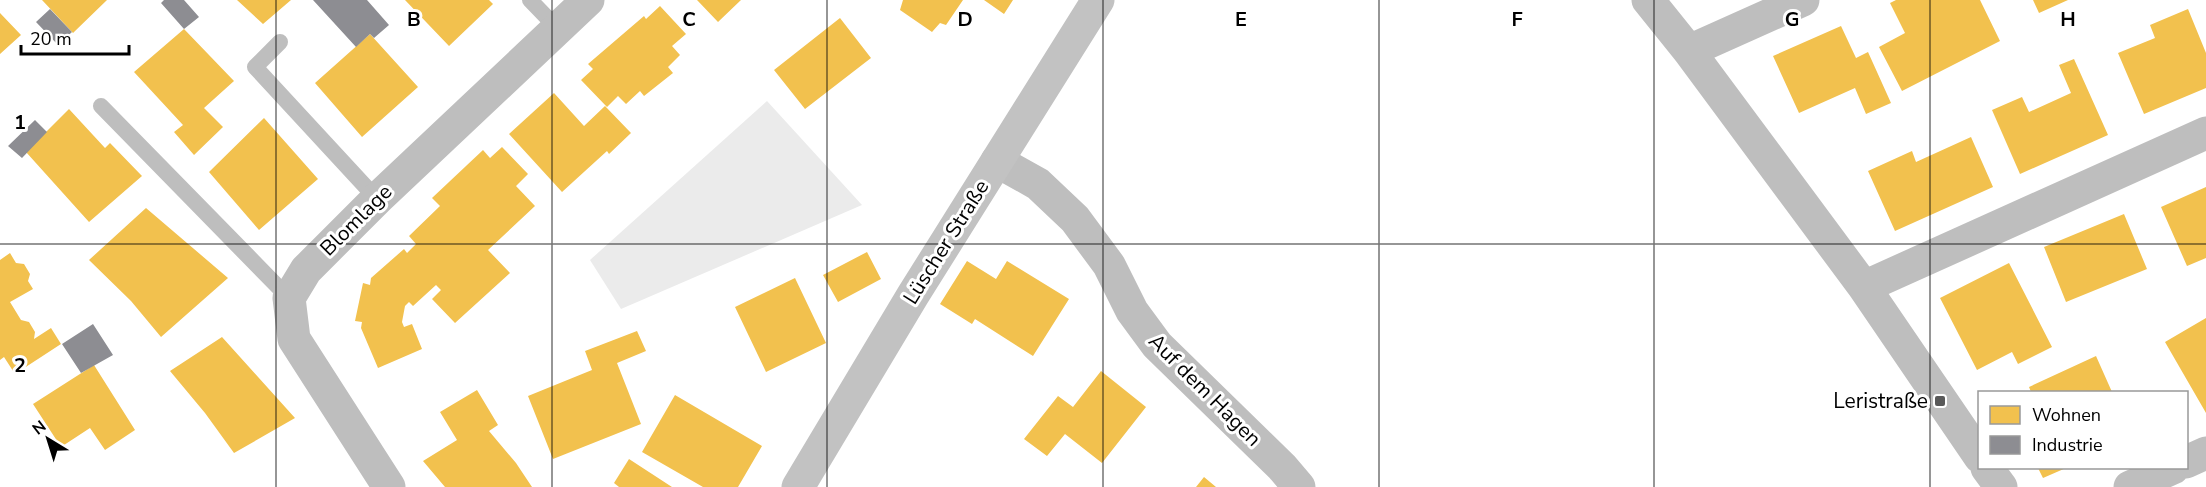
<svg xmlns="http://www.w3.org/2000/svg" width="2206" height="487" font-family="'Nunito Sans',sans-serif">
<rect width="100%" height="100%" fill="#fff"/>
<path fill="#ebebeb" d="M767 101 862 205 621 309 590 260Z"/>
<path fill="#f2c14e" d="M42 0H107L73 33Z
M237 0H291L263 24Z
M405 0H489L493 4 449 46Z
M697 0H741L718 22Z
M903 0H963L946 25 940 23 932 32 900 10Z
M984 0H1013L1004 14Z
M1896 0H1980L2000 41 1902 91 1879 47 1905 33 1890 3Z
M2033 0H2068L2039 13Z
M660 6 686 34 672 46 680 55 668 67 673 73 644 96 640 91 626 104 618 96 607 107 581 80 593 69 588 64 644 16 646 19Z
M2188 9 2206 53V88L2144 114 2118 53 2155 38 2150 25Z
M0 13 21 35 0 54Z
M840 18 871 58 805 109 774 70Z
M1841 26 1856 58 1868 52 1891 103 1866 114 1855 88 1799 113 1773 56Z
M184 29 234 81 204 108 223 127 194 155 174 132 183 125 134 72Z
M370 34 418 87 362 137 315 83Z
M2074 59 2108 135 2020 174 1992 110 2022 97 2029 112 2071 93 2059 65Z
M554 93 584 126 605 106 631 133 609 154 607 151 562 192 509 134Z
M69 109 105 148 110 143 142 176 89 222 26 152Z
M264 118 318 179 259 230 209 172Z
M1971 137 1993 187 1895 231 1868 171 1912 151 1916 162Z
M502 147 528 174 516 186 535 206 488 250 510 273 455 323 432 299 441 290 436 285 413 306 409 302 405 306 402 322 404 327 412 324 422 349 378 368 361 328 362 322 355 321 363 283 370 285 371 278 404 249 407 253 416 244 409 236 440 206 432 198 483 150 490 158Z
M2206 187V258L2187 266 2161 207Z
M146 208 228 278 161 337 131 301 89 260Z
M2124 214 2147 269 2066 302 2044 247Z
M867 252 881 279 838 302 823 275Z
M10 253 16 263 24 264 30 274 28 281 33 289 10 302 21 320 29 322 35 332 34 339 51 328 61 344 15 374 4 357 0 360V260Z
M967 261 996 279 1007 261 1069 299 1033 356 975 319 972 324 940 304Z
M2009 263 2052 347 2018 364 2012 352 1977 370 1940 298Z
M795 278 826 343 766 372 735 307Z
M2206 318V413L2165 342Z
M637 331 646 351 617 363 641 424 553 459 528 396 592 370 585 351Z
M222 337 295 418 234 453 205 413 170 371Z
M2096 356 2112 392H2031L2029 387Z
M94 365 135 430 105 450 90 428 61 447 33 404Z
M1101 371 1146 407 1102 463 1065 434 1047 456 1024 439 1058 396 1073 407Z
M477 390 498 425 489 431 516 463 532 487H445L423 461 457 440 440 412Z
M675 395 762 446 738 487H703L642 452Z
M629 459 672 487H619L614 483Z
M2038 468H2066L2043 478Z
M1204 477 1216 487H1196Z"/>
<path fill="#8d8d92" d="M164 0H184L199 17 184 29 161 3Z
M313 0H367L389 25 374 38 370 34 356 47Z
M50 9 72 32 58 45 36 22Z
M35 120 47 132 22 158 8 146Z
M93 324 113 355 81 373 62 344Z"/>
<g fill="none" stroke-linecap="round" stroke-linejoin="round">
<path stroke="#bebebe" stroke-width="16" d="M530 0 558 29
M280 42 255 67 377 199
M101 106 289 298"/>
<path stroke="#bebebe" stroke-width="33" d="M1648 0 1689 51 1864 287 1980 457
M1689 51 1803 0
M997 161 1038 184 1075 219 1109 265 1132 311 1157 345 1282 467 1299 487
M1864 287 2206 133
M2186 462 2206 453
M1987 468 2001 487
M389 487 294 339 289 298 306 270 377 199 588 0
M2130 487 2173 468"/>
<path stroke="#c2c2c2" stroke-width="33" d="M798 487 913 295 1098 0"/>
</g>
<path fill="none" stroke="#000" stroke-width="1.5" stroke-opacity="0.55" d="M276 0V487M552 0V487M827 0V487M1103 0V487M1379 0V487M1654 0V487M1930 0V487M0 244H2206"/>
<rect fill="#595959" stroke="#fff" stroke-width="2" x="1934" y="395" width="12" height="12" rx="3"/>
<g text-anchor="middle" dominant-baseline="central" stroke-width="6" stroke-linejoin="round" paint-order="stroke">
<g font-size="21" fill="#000" stroke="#fff">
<text transform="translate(356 220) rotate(-45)">Blomlage</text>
<text transform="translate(946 242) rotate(-58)">Lüscher Straße</text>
<text transform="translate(1205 390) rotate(45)">Auf dem Hagen</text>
</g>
<g font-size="21" fill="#000" stroke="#fff" text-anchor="end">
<text x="1928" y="401">Leristraße</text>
</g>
</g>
<g font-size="20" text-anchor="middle" font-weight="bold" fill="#000" stroke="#fff" stroke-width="6" stroke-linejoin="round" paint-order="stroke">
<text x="414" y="26">B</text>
<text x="689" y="26">C</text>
<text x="965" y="26">D</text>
<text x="1241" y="26">E</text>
<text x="1517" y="26">F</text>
<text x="1792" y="26">G</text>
<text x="2068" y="26">H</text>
<text x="20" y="129">1</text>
<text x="20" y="372">2</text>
</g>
<rect x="1978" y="391" width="210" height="78" fill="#ffffff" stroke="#999999" stroke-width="1.5"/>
<rect x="1990" y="406" width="30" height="18" fill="#f2c14e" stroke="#999999" stroke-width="1.5"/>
<text x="2032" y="421" font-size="18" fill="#000000">Wohnen</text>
<rect x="1990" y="436" width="30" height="18" fill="#8d8d92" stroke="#999999" stroke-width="1.5"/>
<text x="2032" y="451" font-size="18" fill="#000000">Industrie</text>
<g transform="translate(48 439) rotate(322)" stroke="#ffffff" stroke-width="4.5" paint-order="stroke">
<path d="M0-4.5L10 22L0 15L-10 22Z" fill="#000000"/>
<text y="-9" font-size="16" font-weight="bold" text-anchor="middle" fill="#000000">N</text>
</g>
<path d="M21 45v9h108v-9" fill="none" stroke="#000000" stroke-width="3"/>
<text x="30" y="45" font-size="18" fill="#000000" stroke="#ffffff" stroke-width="4.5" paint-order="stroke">20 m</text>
</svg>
